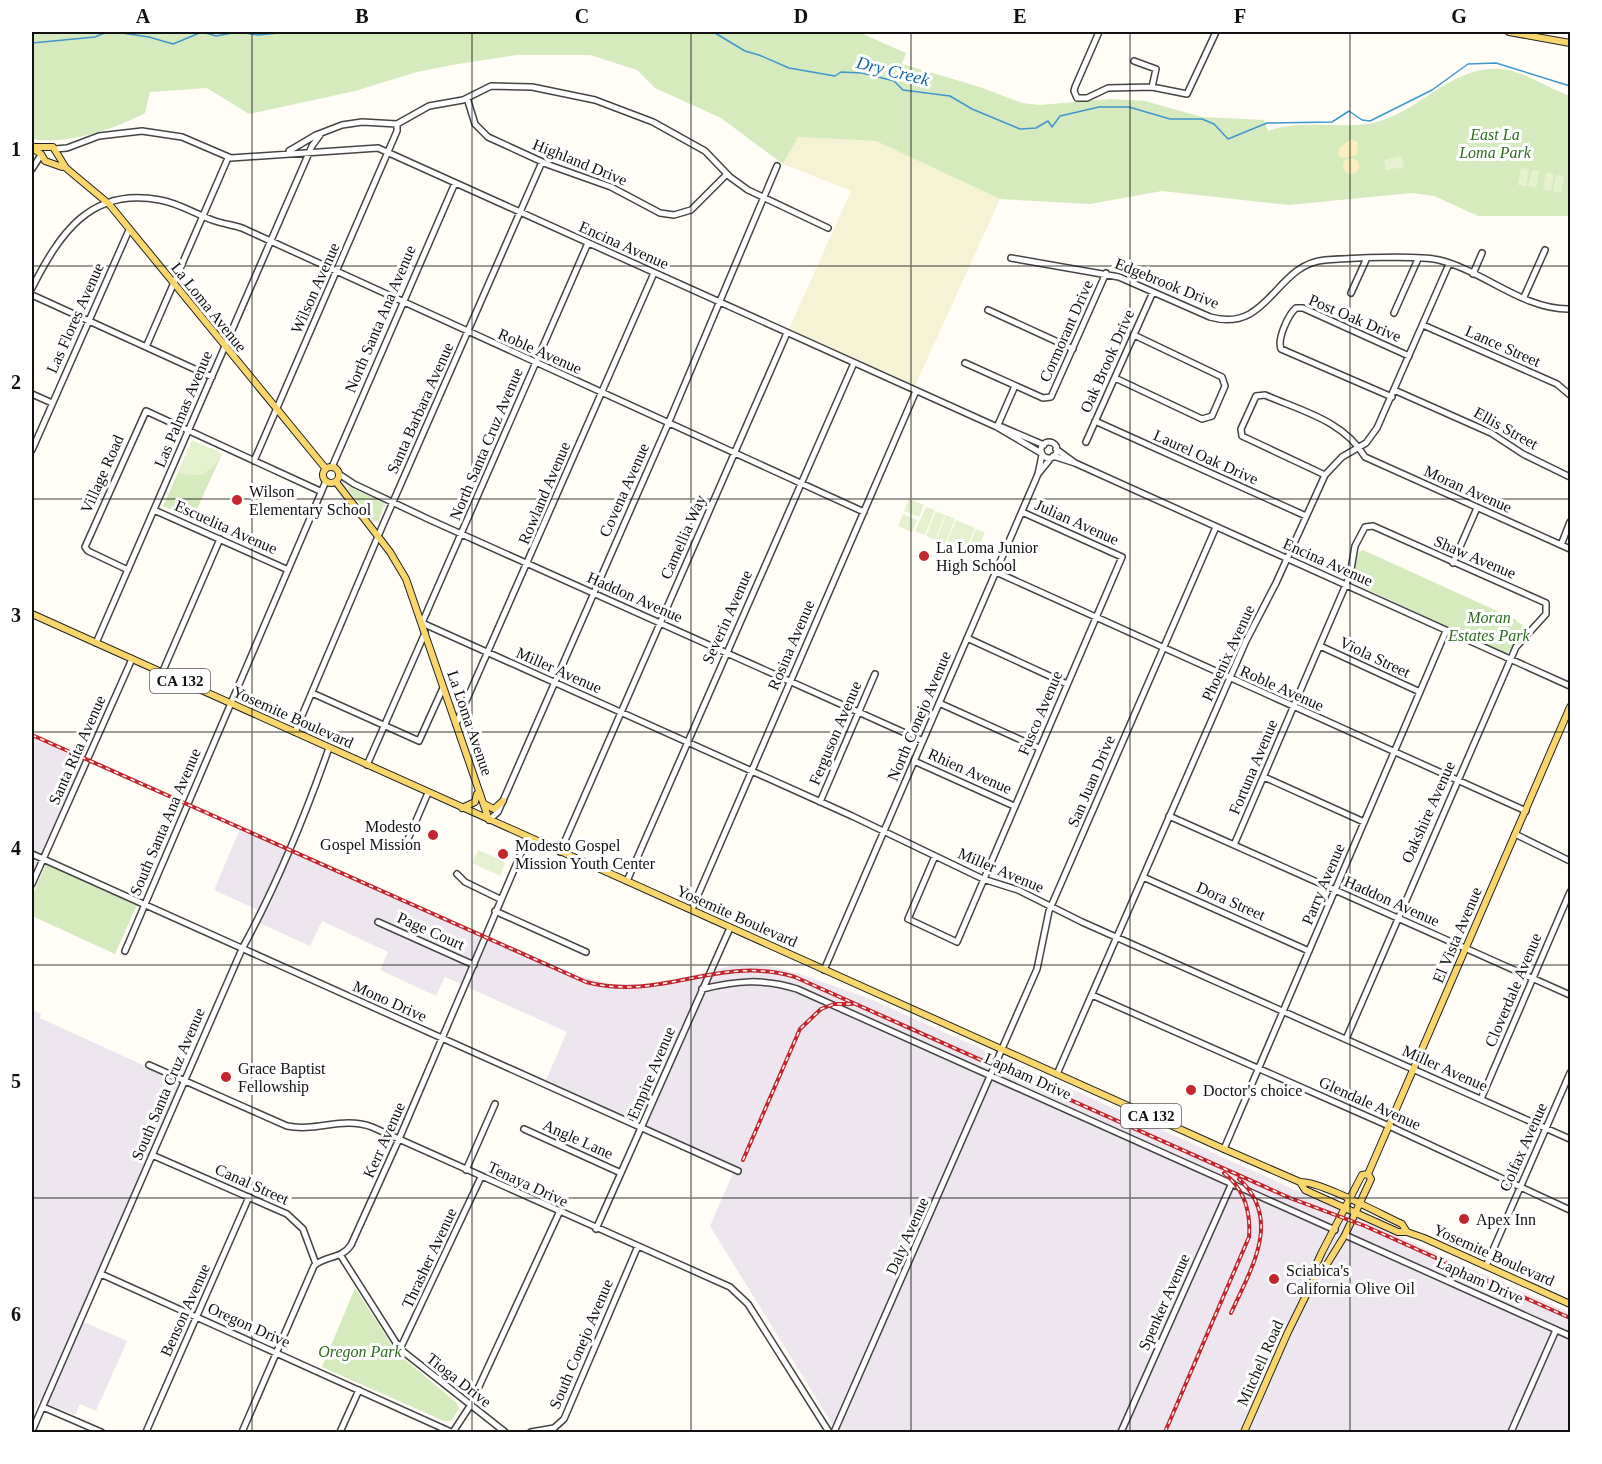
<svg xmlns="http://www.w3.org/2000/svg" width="1602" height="1464" font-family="'Times New Roman',serif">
<rect width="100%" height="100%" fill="#fffdf5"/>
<path fill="#eee6ef" d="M32 737 87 763 32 892Z
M240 829 296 851 576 975 611 984H656L731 966 751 965 774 967 797 973 868 998 1570 1313V1432H837L710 1226 733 1173 640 1131 643 1124 546 1080 567 1032 445 977 436 996 380 970 388 952 322 921 310 946 257 922 262 912 214 890Z
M32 1009 41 1014 40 1018 180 1082 77 1319 127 1341 96 1411 80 1404 75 1415 39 1401 32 1417Z"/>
<path fill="#f6f3d4" d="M798 137 876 141 1000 199 915 386 789 329 851 191 783 164Z"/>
<path fill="#d5ebbd" d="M32 32H858L906 53 902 64 980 87 1022 103 1040 105 1111 99 1145 101 1202 117 1264 120 1268 131C1296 120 1337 128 1368 124 1419 116 1453 60 1507 70 1529 74 1549 89 1570 96V216H1478L1434 196 1412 193 1289 205 1162 191 1090 204 1000 199 876 141 798 137 783 164 721 118 655 88 637 70 590 55H516L452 65 417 72 355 91 249 114 207 88 150 92 145 113C113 130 67 145 32 139Z
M211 448 222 454 196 511 190 508 186 516 163 506 184 459Z
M348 486 384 503 379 520 374 521 347 488Z
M1363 550 1517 620V622L1528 628 1507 654 1351 582 1359 552Z
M46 864 137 905 115 954 32 916V896Z
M355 1288 397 1353 457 1403 459 1409 451 1421H444L322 1367Z"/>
<path fill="#fbeec1" d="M1351 139 1358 142 1357 155 1344 158 1338 156 1340 147Z
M1343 166a8 8 0 1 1 16 0a8 8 0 1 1-16 0Z"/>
<path fill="#e6f2cf" d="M1402 156 1404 167 1386 170 1384 160Z
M1521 168 1529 169 1526 186 1518 185Z
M1532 170 1539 171 1536 188 1528 186Z
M1546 172 1554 174 1551 191 1543 189Z
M1556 175 1564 176 1561 193 1553 191Z
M192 440 222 454C211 473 200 480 178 472Z
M909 499 924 505 919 517 904 511Z
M926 507 935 510 925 535 915 531Z
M936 511 945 515 935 540 926 536Z
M903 514 917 520 912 532 898 526Z
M946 515 955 519 945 544 936 540Z
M956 520 975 528 965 553 956 549 959 540 955 548 946 544Z
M976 529 985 532 975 557 966 553Z
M478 850 503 861 505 864 500 876 472 863Z"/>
<path fill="#f1ede2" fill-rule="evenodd" d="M341 478 355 489 386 503 379 522H373L342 484ZM349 486 384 503 379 520 374 521 369 516 347 488Z"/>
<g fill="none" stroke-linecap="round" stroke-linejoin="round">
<path stroke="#3f96cf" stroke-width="1.5" d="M115 32 149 37 173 44 202 32 216 36 238 32 258 35 289 32
M680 32H688
M704 32 715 33 745 51 759 55 789 68 835 76 841 72 862 73 894 81 903 90 950 96 972 109 1020 129 1036 128 1048 121 1052 127 1060 116 1099 107H1129L1170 119H1202L1214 124 1228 139 1267 123 1332 122 1349 111 1362 120 1370 121 1432 90 1468 64 1496 63 1570 86
M32 43 95 37 107 32"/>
<defs>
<path id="minor" d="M1099 32 1075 87 1074 91 1077 98H1087L1108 88 1152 87 1187 94 1216 32
M1134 61 1156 69 1152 87
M467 98 475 124 488 137 549 165 611 187 660 213 674 215 691 210 727 174
M55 149 67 148 99 136 142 131 182 137 231 158 378 148 997 427 1041 453
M289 151 316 135 342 125 362 122 397 124 429 106 463 100 491 86 532 87 595 100 653 122 705 151 730 177 748 190 828 228
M32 169 41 155
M588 243 422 623 852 816 983 879 1018 890 1082 922 1570 1139
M1011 258 1119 277 1210 317C1269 334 1275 264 1325 260 1350 258 1417 255 1439 260 1484 271 1523 310 1570 309
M1473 274 1482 253
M32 288C59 235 90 186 160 200 179 203 197 215 215 221 224 224 233 225 242 228L864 512
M1351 293 1366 260
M32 295 212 377
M1524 297 1545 250
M988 310 1073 349
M1394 313 1418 259
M1423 325 1557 384 1570 395
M146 347 228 158
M965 363 1043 398 1051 397 1106 273
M1115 378 1202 419 1212 416 1225 386 1222 377 1134 335
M1394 390 1491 433 1523 454 1570 477
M32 394 52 403
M1392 397 1281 349C1277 339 1288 315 1296 308H1303L1409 356
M1095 421 1306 516
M997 427H1002L1044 445
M997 427 1015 386
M1086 442 1153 292
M1041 450a8 8 0 1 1 16 0a8 8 0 1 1-16 0Z
M1056 449 1075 463
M32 450 129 230
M1053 456 1075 463 1570 686
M254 461 397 131V124
M332 467 455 183
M339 474 354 484 428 519 923 741
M1038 474 1051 458
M1325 475 1242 436 1241 429 1256 396 1265 395C1302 411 1344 421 1365 457L1570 549
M154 510 286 569
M1561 545 1570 522
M1453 563 1477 508
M128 570 88 551 85 547 146 411 320 491
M996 572 1526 811
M967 638 1067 684
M96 643 312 146 320 135
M1320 646 1420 692
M162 673 220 539
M312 693 419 741 443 688
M939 703 1039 748
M456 724 654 273
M295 732 382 527 542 162
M914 761 1014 806
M367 765 425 633
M1264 777 1364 822
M820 802 875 674
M1169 816 1570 995
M489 820 498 812 668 424 777 166
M1515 834 1570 861
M1234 845 1350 575 1355 546 1365 527 1373 526 1546 603V614L1516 647 1346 1039
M408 849V839L428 793
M560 852 787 333
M32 854 738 1171
M935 856 908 919 957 942 1122 557 1022 512
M457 874 465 882 500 899
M1143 877 1309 951
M627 881 854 363
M32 884 132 659
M692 909 916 391
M495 911 586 952
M378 922 474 965
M125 951 326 481
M824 970 1038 474 1042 455
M702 989C736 981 763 978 797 989L1335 1230
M1092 995 1389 1126 1570 1210
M149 1065 287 1126C317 1132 342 1116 372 1127L730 1287 748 1304 829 1432
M1057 1074 1246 641 1276 583 1325 475 1342 457 1366 443 1377 428 1449 264
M1481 1099 1570 892
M524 1129 621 1173
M1224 1149 1446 631
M152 1155 287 1214 303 1229 316 1264
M466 1170 495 1104
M596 1229 730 928
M1345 1235 1570 1336
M341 1256 400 1349 505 1432
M1486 1266 1570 1073
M101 1274 451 1432
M400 1349 481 1177
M43 1407 101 1432
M32 1431 242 949C277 885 305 816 329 748
M146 1432 249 1197
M242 1432 314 1266C325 1255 341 1260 351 1245L399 1139 528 837
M340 1432 359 1390
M453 1432 470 1406 559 1213
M531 1432 554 1428 564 1419 638 1246
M834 1432 1037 969 1049 911 1216 527
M1121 1432 1232 1183
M1511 1432 1556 1330"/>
<path id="major" d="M1509 32 1570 43
M32 147H53L66 168 109 204 326 469
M32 148 41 154 45 161 62 167
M323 475a8 8 0 1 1 16 0a8 8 0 1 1-16 0Z
M336 482 390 552 406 579 489 820
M32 614 1224 1149 1300 1182C1320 1181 1380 1214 1402 1224L1407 1232
M484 804 494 809 503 801
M462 808 475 802 477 794
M1300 1182 1305 1190 1398 1232H1407L1424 1238 1570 1304
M1317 1273 1316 1265 1322 1252 1362 1175 1368 1174
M1244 1432 1288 1332 1317 1273 1324 1269 1345 1235 1371 1179 1368 1174 1570 707"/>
</defs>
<use href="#minor" stroke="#444" stroke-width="8"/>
<use href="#major" stroke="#222" stroke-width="8"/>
<use href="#minor" stroke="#fff" stroke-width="5"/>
<use href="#major" stroke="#f9d66b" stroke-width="6"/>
<defs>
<path id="rail" d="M32 735 586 982C663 1002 718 954 795 977L1290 1198 1365 1226 1570 1318
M743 1160 800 1029 821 1009 834 1004H852
M1231 1313C1251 1269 1283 1219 1239 1179
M1165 1432 1249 1237C1251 1212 1244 1189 1224 1173"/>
</defs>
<use href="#rail" stroke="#c4262e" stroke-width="4"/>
<use href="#rail" stroke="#fff" stroke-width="1.5" stroke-dasharray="4.5" stroke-linecap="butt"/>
</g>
<path fill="none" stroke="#111" stroke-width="1.5" stroke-opacity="0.55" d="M252 32V1432M472 32V1432M691 32V1432M911 32V1432M1130 32V1432M1350 32V1432M32 266H1570M32 499H1570M32 732H1570M32 965H1570M32 1198H1570"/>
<g fill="#c4262e" stroke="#fff" stroke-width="2">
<circle cx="237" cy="500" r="6"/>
<circle cx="924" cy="556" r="6"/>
<circle cx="433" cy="835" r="6"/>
<circle cx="503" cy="854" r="6"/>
<circle cx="226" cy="1077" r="6"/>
<circle cx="1191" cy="1090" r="6"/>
<circle cx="1464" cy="1219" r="6"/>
<circle cx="1274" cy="1279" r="6"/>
</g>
<g text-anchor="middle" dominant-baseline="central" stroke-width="6" stroke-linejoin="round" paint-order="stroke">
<g fill="#fff" stroke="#585858" stroke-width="1.5">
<rect x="150" y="669" width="60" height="24" rx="4.5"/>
<rect x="1121" y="1104" width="60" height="24" rx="4.5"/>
</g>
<g font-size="15" font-weight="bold" fill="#111">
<text x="180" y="681">CA 132</text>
<text x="1151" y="1116">CA 132</text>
</g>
<g font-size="16" font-style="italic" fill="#2f6b1f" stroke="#fff">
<text x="1495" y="134">East La<tspan x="1495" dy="18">Loma Park</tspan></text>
<text x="1489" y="617">Moran<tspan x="1489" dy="18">Estates Park</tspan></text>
<text x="360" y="1351">Oregon Park</text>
</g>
<g font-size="16" fill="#111" stroke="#fff">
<text transform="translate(580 162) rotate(22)">Highland Drive</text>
<text transform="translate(624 245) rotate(24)">Encina Avenue</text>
<text transform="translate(1167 283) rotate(22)">Edgebrook Drive</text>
<text transform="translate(315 288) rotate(-66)">Wilson Avenue</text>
<text transform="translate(209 307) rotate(51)">La Loma Avenue</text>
<text transform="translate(75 318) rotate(-66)">Las Flores Avenue</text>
<text transform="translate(1355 318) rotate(23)">Post Oak Drive</text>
<text transform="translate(380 319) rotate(-67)">North Santa Ana Avenue</text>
<text transform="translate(1066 331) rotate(-66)">Cormorant Drive</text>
<text transform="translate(1503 346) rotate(24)">Lance Street</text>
<text transform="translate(540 351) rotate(24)">Roble Avenue</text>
<text transform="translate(1107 361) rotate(-66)">Oak Brook Drive</text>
<text transform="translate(420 408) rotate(-66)">Santa Barbara Avenue</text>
<text transform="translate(183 409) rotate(-67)">Las Palmas Avenue</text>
<text transform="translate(1506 428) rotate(29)">Ellis Street</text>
<text transform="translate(486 444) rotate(-67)">North Santa Cruz Avenue</text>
<text transform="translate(1206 457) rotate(24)">Laurel Oak Drive</text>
<text transform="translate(102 474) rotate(-66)">Village Road</text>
<text transform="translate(1468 489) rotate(24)">Moran Avenue</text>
<text transform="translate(624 490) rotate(-66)">Covena Avenue</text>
<text transform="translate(544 493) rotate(-67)">Rowland Avenue</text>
<text transform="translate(1077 522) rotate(24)">Julian Avenue</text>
<text transform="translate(226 527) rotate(24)">Escuelita Avenue</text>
<text transform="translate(683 537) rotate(-66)">Camellia Way</text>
<text transform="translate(1475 557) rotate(23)">Shaw Avenue</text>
<text transform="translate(1328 562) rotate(24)">Encina Avenue</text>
<text transform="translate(635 597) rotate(24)">Haddon Avenue</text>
<text transform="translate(727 617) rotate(-66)">Severin Avenue</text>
<text transform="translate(791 645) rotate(-67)">Rosina Avenue</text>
<text transform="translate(1228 653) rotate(-65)">Phoenix Avenue</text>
<text transform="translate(1375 657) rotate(25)">Viola Street</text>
<text transform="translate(559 670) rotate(24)">Miller Avenue</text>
<text transform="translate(1282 688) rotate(24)">Roble Avenue</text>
<text transform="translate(1040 713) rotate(-67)">Fusco Avenue</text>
<text transform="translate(919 716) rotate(-67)">North Conejo Avenue</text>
<text transform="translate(293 717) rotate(24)">Yosemite Boulevard</text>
<text transform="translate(470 723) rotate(71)">La Loma Avenue</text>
<text transform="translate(835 733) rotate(-67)">Ferguson Avenue</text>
<text transform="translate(77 750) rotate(-66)">Santa Rita Avenue</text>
<text transform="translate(1253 767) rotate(-67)">Fortuna Avenue</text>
<text transform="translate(970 771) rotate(24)">Rhien Avenue</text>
<text transform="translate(1091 781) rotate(-67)">San Juan Drive</text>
<text transform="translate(1428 812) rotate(-66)">Oakshire Avenue</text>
<text transform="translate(165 822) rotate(-67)">South Santa Ana Avenue</text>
<text transform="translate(1001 870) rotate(23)">Miller Avenue</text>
<text transform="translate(1323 884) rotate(-67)">Parry Avenue</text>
<text transform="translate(1231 901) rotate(24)">Dora Street</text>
<text transform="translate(1392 901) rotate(24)">Haddon Avenue</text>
<text transform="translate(737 916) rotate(24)">Yosemite Boulevard</text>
<text transform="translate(431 931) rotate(24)">Page Court</text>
<text transform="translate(1457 935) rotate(-67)">El Vista Avenue</text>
<text transform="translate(1513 990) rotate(-67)">Cloverdale Avenue</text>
<text transform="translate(390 1001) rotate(24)">Mono Drive</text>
<text transform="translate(1445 1068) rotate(24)">Miller Avenue</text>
<text transform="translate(651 1073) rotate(-67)">Empire Avenue</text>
<text transform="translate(1028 1076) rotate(24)">Lapham Drive</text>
<text transform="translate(168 1084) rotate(-67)">South Santa Cruz Avenue</text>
<text transform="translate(1370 1103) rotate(24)">Glendale Avenue</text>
<text transform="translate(578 1139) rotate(24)">Angle Lane</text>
<text transform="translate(384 1140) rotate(-66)">Kerr Avenue</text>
<text transform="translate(1523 1147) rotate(-66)">Colfax Avenue</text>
<text transform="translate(252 1184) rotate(24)">Canal Street</text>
<text transform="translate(528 1184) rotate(25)">Tenaya Drive</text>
<text transform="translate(907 1236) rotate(-66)">Daly Avenue</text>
<text transform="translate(1494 1255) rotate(24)">Yosemite Boulevard</text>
<text transform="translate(429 1258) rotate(-65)">Thrasher Avenue</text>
<text transform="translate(1480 1280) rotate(24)">Lapham Drive</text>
<text transform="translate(1164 1302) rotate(-66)">Spenker Avenue</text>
<text transform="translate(185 1310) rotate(-66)">Benson Avenue</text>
<text transform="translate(249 1325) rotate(24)">Oregon Drive</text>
<text transform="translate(581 1344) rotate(-67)">South Conejo Avenue</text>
<text transform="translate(1260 1363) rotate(-66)">Mitchell Road</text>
<text transform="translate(459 1380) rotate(38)">Tioga Drive</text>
</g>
<g font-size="16" fill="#111" stroke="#fff" text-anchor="start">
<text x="249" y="491">Wilson<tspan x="249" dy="18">Elementary School</tspan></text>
<text x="936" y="547">La Loma Junior<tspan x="936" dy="18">High School</tspan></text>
<text x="421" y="826" text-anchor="end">Modesto<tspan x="421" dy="18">Gospel Mission</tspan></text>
<text x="515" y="845">Modesto Gospel<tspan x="515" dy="18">Mission Youth Center</tspan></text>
<text x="238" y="1068">Grace Baptist<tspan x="238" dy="18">Fellowship</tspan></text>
<text x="1203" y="1090">Doctor's choice</text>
<text x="1476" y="1219">Apex Inn</text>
<text x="1286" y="1270">Sciabica's<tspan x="1286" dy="18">California Olive Oil</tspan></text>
</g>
<g font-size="18" font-style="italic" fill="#1768a6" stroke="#fff">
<text transform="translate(893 71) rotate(14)">Dry Creek</text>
</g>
</g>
<rect width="1602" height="1464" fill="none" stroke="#ffffff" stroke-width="66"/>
<rect x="33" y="33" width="1536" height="1398" fill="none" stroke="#111" stroke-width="2"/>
<g font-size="20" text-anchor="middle" font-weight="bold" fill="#111">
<text x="143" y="23">A</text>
<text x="362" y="23">B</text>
<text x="582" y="23">C</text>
<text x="801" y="23">D</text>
<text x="1020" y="23">E</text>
<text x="1240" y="23">F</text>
<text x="1459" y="23">G</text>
<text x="16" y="156">1</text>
<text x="16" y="389">2</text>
<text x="16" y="622">3</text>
<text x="16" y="855">4</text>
<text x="16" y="1088">5</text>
<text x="16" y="1321">6</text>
</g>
</svg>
